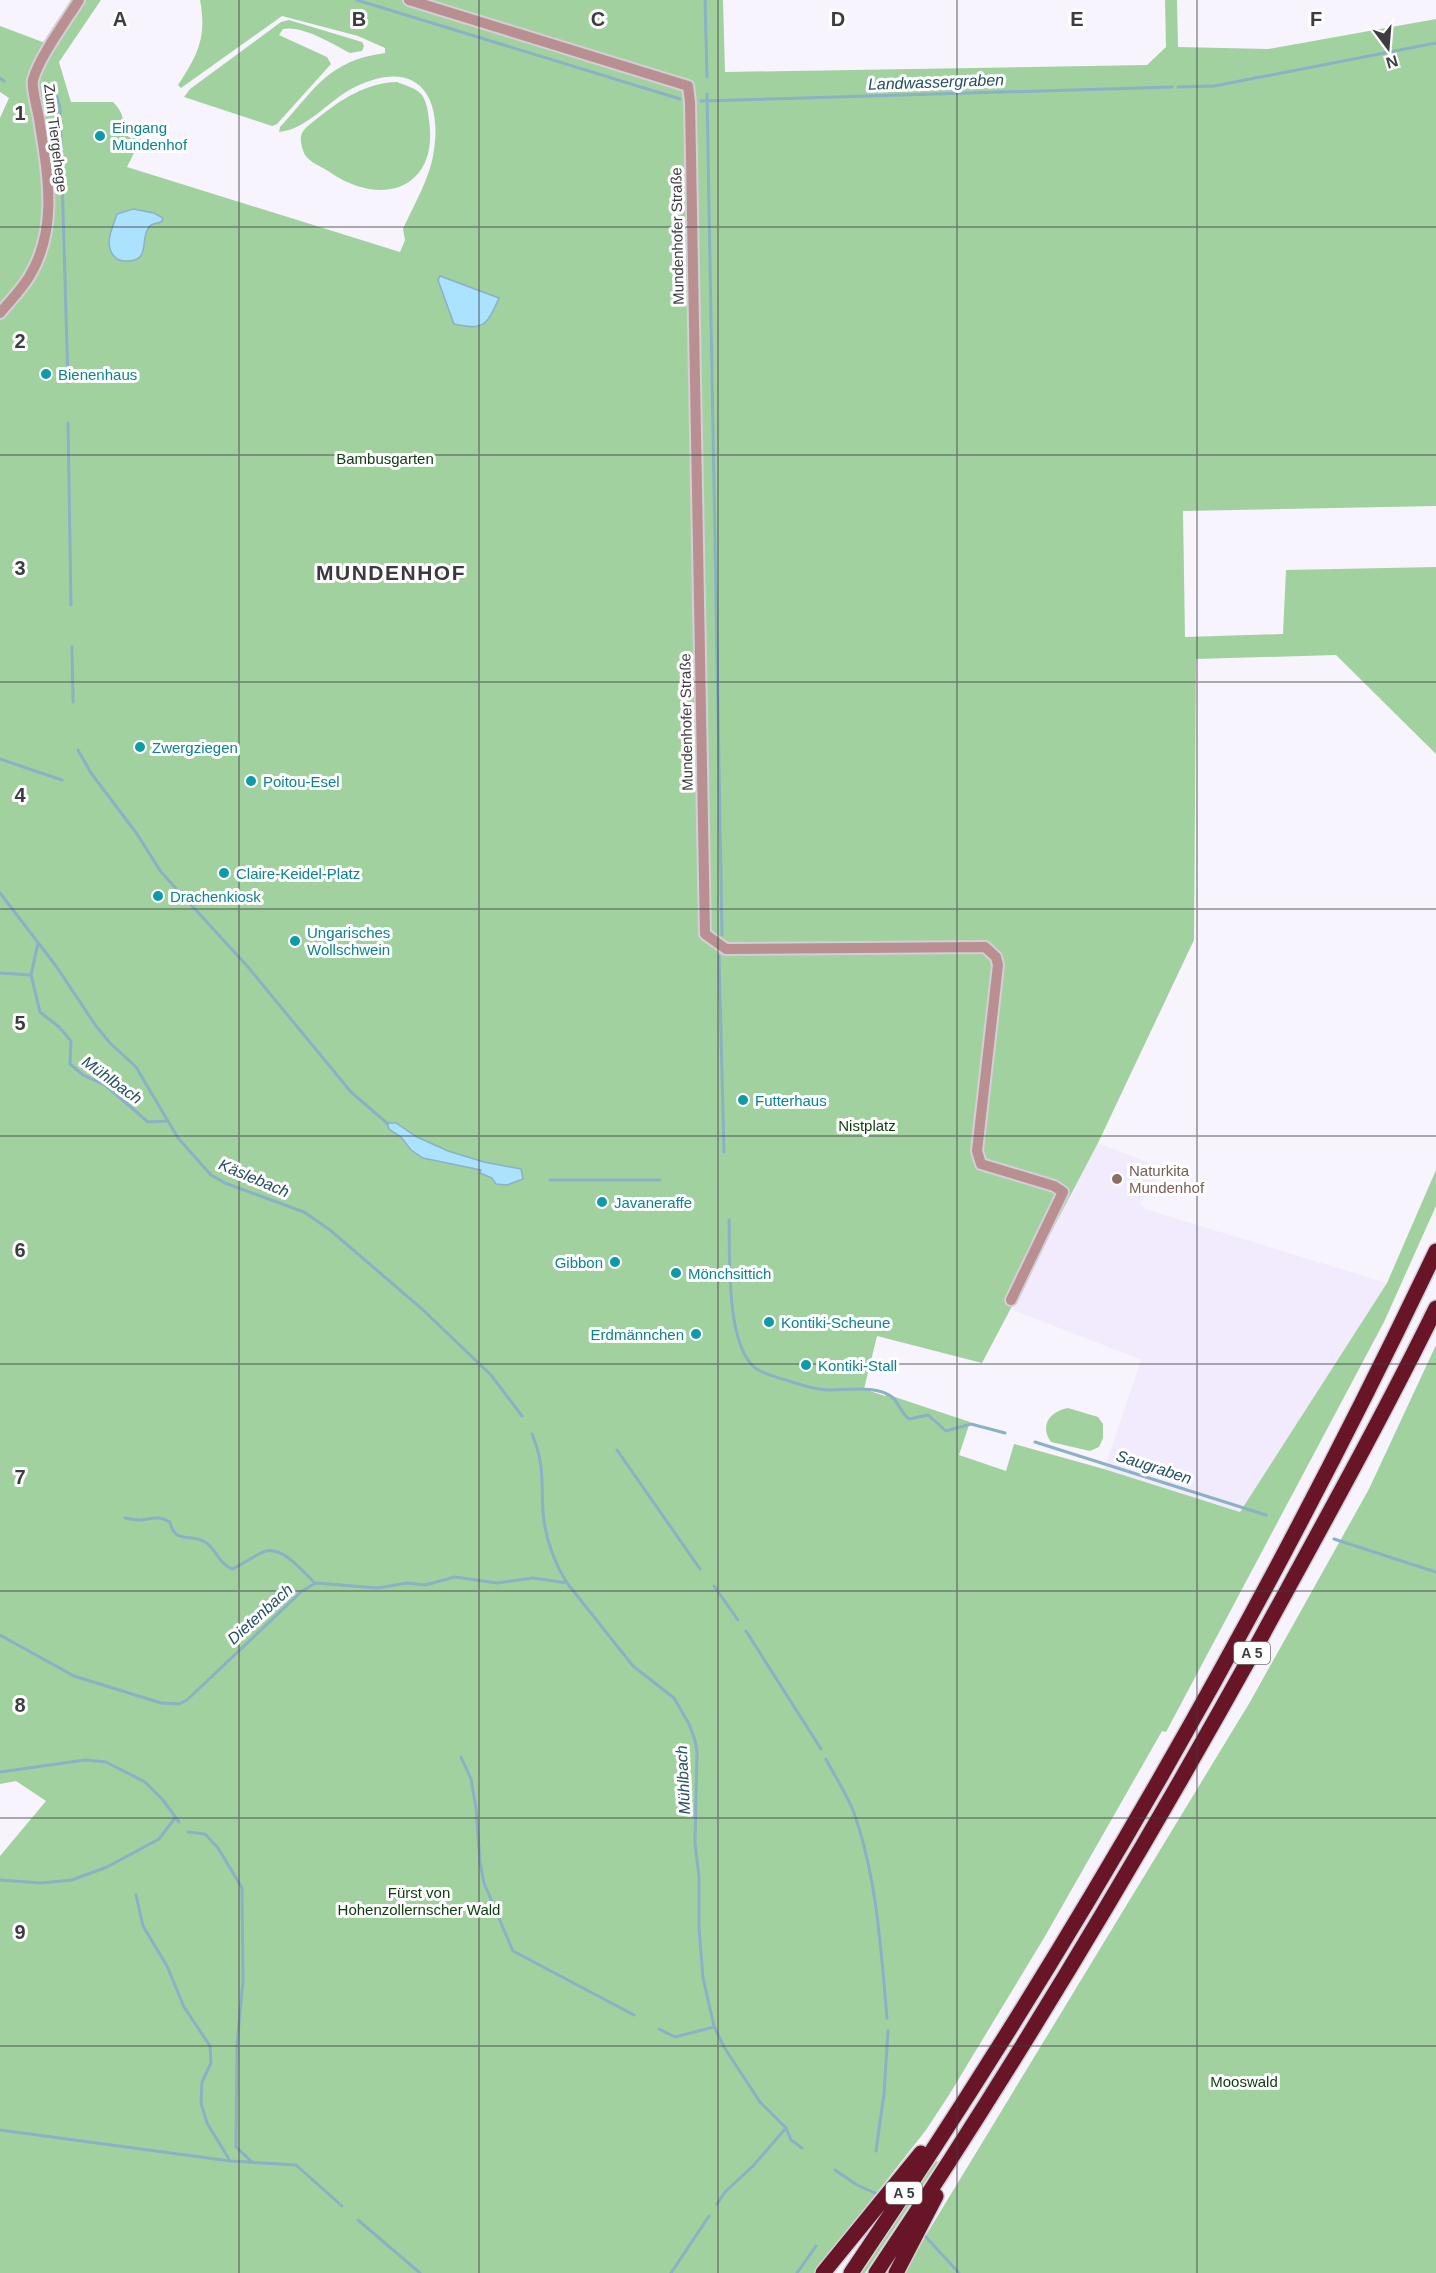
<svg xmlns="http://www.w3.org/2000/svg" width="1436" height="2273" font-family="Arial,sans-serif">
<rect width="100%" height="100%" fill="#f8f4fd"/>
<path fill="#f2ebfe" d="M1098 1143 1162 1168 1149 1194 1139 1203 1145 1209 1387 1283 1240 1512 1104 1469 1141 1360 1011 1309 1071 1190Z"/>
<path fill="#a2d1a0" d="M74 0H101L59 62 71 102H113C122 111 125 119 122 132L132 139 143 128 144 133 127 167 400 252 405 240 403 229C413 207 429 179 433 156 444 98 419 57 357 86 330 98 309 129 279 132L280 127C317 87 328 61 385 53V48L358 36 282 16 181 88 178 85C198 55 207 37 200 0H723L725 72 1147 65 1166 47 1165 0H1177L1178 47 1268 49 1436 19V506L1183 511 1185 637 1283 634 1286 570 1436 567V754L1336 655 1196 659 1194 940 1098 1143 982 1363 877 1336 864 1389 885 1396 886 1394 970 1422 959 1455 1006 1471 1014 1444 1104 1469 1240 1512 1387 1283 1436 1170V1206L1384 1322 1166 1732 1162 1731 1044 1938 949 2095 926 2130 814 2273H0V1856L46 1801 16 1781 0 1784V118L9 98 0 92V26L48 44Z
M289 20 362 42 364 46 362 51 350 53C333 44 302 25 283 29L279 35 327 57 331 64 277 124 272 126 184 97 190 89 281 22Z
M397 82C404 85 416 88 421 94 427 101 428 112 429 120 439 188 383 208 331 173 323 167 310 163 305 155 302 149 299 139 302 133 306 126 313 122 319 117 342 99 366 83 397 82Z
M1436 1345V2273H903L1250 1702 1369 1489Z
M1068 1408 1098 1417 1103 1424V1438L1099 1447 1090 1451 1051 1442C1039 1426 1050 1411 1068 1408Z
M932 2159 938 2162 865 2273H856Z"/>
<path fill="#abe3ff" stroke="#8ab1c6" stroke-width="1.5" d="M133 209 154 213 163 218 161 222C156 224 152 223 149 227 139 240 152 262 125 261 120 261 116 259 113 255 104 242 113 227 117 214Z
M440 276 499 298C487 325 484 331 454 324L438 280Z
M387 1123H396L417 1137 448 1151 484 1162 521 1169 523 1179 507 1185 496 1184 492 1178 480 1173 481 1170 423 1158 411 1150 401 1137 389 1129Z"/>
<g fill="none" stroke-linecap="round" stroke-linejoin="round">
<path stroke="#8ab1c6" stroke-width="3" d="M357 0 680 99
M705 0 707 77
M0 78 4 81
M1178 87 1214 86 1436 43
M49 94 57 97 60 108 68 383
M707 94 722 935
M701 101 1172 87
M68 423 71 605
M72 647 73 702
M78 750 91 773 137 834 161 872 248 967 351 1092 388 1124
M0 759 62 780
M0 893 56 966 96 1026 110 1043 136 1067 178 1138 211 1175 225 1183 304 1212 330 1230 422 1309 491 1375 522 1416
M38 943 31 975 40 1012 59 1027 71 1041 70 1064 83 1075 105 1085 148 1122 166 1121
M719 956 724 1152
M0 973 31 975
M550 1180H660
M729 1220C730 1258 726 1342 754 1367 763 1375 778 1377 789 1381 801 1385 816 1390 829 1390 847 1390 878 1385 892 1397 899 1403 901 1413 909 1419L928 1415 946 1431 971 1424 1005 1433
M532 1434C545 1466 541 1480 543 1512 545 1537 554 1562 567 1583L633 1666 674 1698 689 1724 695 1740 697 1753 695 1843 699 1877V1928L703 1978 714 2026 724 2047 760 2102 786 2128 791 2140 802 2148
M1035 1442 1266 1515
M617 1450 700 1569
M125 1518C130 1519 135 1520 140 1520 153 1519 158 1515 170 1522 175 1545 190 1533 205 1542 216 1548 217 1562 232 1569 242 1565 256 1554 266 1551 284 1547 303 1572 315 1583
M1334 1539 1436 1572
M714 1586 738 1620
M746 1631 821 1749
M0 1635 74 1676 161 1703 179 1704 187 1700 302 1591 316 1583 378 1588 407 1583 425 1585 455 1577 497 1583 533 1578 567 1583
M461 1757 471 1779 476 1808 480 1862 484 1883 513 1951 634 2015
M826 1759C835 1777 847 1794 854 1813 877 1878 881 1950 887 2018
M0 1772 85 1760 106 1762 145 1782 163 1800 179 1822
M188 1832 205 1834 218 1848 242 1888 243 1981 237 2044 236 2147 252 2162
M0 1880 41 1883 72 1880 107 1867 159 1839 175 1818
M136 1895 143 1926 167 1966 184 2007 210 2046 211 2063 202 2082 201 2103 207 2123 229 2159
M659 2029 675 2037 714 2027
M0 2130 230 2161 296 2165 342 2206
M876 2151 884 2094 888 2031
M835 2170 857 2185 875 2193
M717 2204 725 2192 753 2166 786 2128
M358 2220 420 2273
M925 2236 959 2273
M671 2273 709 2216
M797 2273 816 2246"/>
<defs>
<path id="minor" d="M409 0 688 86 690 102 705 934 726 949 985 947 996 957 998 965 977 1151 981 1164 1054 1186 1063 1192 1011 1300
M0 313C10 301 21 290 29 277 58 230 48 176 40 125 39 113 31 90 33 80 39 57 66 21 79 0"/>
<path id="highway" d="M823 2273 921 2153
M851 2273C1070 1950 1268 1604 1436 1251
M876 2273C1012 2070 1138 1859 1257 1645 1318 1533 1380 1422 1436 1308
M896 2273 936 2196"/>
</defs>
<use href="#minor" stroke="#d3cfd7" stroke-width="14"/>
<use href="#highway" stroke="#d3cfd7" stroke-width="18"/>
<use href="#minor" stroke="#b98f92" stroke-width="10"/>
<use href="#highway" stroke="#681627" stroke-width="15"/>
</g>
<path fill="none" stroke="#3d3c40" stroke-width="1.5" stroke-opacity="0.55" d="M239 0V2273M479 0V2273M718 0V2273M957 0V2273M1197 0V2273M0 227H1436M0 455H1436M0 682H1436M0 909H1436M0 1136H1436M0 1364H1436M0 1591H1436M0 1818H1436M0 2046H1436"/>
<g fill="#0f9aa8" stroke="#fff" stroke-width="2">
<circle cx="100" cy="136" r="6"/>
<circle cx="46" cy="374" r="6"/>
<circle cx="140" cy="747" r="6"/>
<circle cx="251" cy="781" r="6"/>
<circle cx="224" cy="873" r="6"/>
<circle cx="158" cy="896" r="6"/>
<circle cx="295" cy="941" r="6"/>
<circle cx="743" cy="1100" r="6"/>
<circle cx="602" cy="1202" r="6"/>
<circle cx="615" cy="1262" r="6"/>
<circle cx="676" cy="1273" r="6"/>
<circle cx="769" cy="1322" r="6"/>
<circle cx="696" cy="1334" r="6"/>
<circle cx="806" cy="1365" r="6"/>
</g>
<circle fill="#8d6e63" stroke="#fff" stroke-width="2" cx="1117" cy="1179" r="6"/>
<g text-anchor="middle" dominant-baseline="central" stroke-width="6" stroke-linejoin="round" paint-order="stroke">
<g fill="#fff" stroke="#777679" stroke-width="1.5">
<rect x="1234" y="1642" width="36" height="22" rx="4.5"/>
<rect x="886" y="2182" width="36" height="22" rx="4.5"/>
</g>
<g font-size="14" font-weight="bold" fill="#3d3c40">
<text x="1252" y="1653">A 5</text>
<text x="904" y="2193">A 5</text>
</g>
<g font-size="15" fill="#0d838f" stroke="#fff" text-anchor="start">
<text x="112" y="127">Eingang<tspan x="112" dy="17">Mundenhof</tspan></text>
<text x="58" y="374">Bienenhaus</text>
<text x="152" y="747">Zwergziegen</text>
<text x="263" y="781">Poitou-Esel</text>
<text x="236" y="873">Claire-Keidel-Platz</text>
<text x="170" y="896">Drachenkiosk</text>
<text x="307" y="932">Ungarisches<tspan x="307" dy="17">Wollschwein</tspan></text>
<text x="755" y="1100">Futterhaus</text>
<text x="614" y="1202">Javaneraffe</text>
<text x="603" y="1262" text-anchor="end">Gibbon</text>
<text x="688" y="1273">Mönchsittich</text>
<text x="781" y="1322">Kontiki-Scheune</text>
<text x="684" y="1334" text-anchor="end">Erdmännchen</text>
<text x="818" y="1365">Kontiki-Stall</text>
</g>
<g font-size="15" fill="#3d3c40" stroke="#fff">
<text transform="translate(56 138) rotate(83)">Zum Tiergehege</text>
<text transform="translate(677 236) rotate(-91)">Mundenhofer Straße</text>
<text transform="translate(686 722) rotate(-91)">Mundenhofer Straße</text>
</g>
<g font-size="15" fill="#0d3b0f" stroke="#fff">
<text x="385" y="458">Bambusgarten</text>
<text x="867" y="1125">Nistplatz</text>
<text x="419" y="1892">Fürst von<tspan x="419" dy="17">Hohenzollernscher Wald</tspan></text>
<text x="1244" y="2081">Mooswald</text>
</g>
<g font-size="15" fill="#785e54" stroke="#fff" text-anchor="start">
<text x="1129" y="1170">Naturkita<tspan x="1129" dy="17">Mundenhof</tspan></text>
</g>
<g font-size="16" font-style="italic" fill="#244f63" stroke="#fff">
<text transform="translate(936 82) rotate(-2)">Landwassergraben</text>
<text transform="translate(112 1080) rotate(36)">Mühlbach</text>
<text transform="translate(254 1178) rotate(23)">Käslebach</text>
<text transform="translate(1154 1467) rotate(18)">Saugraben</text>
<text transform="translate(260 1614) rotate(-42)">Dietenbach</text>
<text transform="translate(683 1780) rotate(-93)">Mühlbach</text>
</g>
<g font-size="21" font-weight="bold" letter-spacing="1.5" fill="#3c3941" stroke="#fff">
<text x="391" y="572">MUNDENHOF</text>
</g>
</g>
<g font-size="20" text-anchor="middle" font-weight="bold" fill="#3d3c40" stroke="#fff" stroke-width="6" stroke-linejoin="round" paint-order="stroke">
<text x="120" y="26">A</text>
<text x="359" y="26">B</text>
<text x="598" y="26">C</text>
<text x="838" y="26">D</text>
<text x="1077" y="26">E</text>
<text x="1316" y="26">F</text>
<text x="20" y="120">1</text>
<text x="20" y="348">2</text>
<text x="20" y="575">3</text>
<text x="20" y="802">4</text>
<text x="20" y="1030">5</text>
<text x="20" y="1257">6</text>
<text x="20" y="1484">7</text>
<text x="20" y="1712">8</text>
<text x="20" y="1939">9</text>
</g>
<g transform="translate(1388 48) rotate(164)" stroke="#ffffff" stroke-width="4.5" paint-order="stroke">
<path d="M0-4.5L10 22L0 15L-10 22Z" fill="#3d3c40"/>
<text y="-9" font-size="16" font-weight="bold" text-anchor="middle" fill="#3d3c40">N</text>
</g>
</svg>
